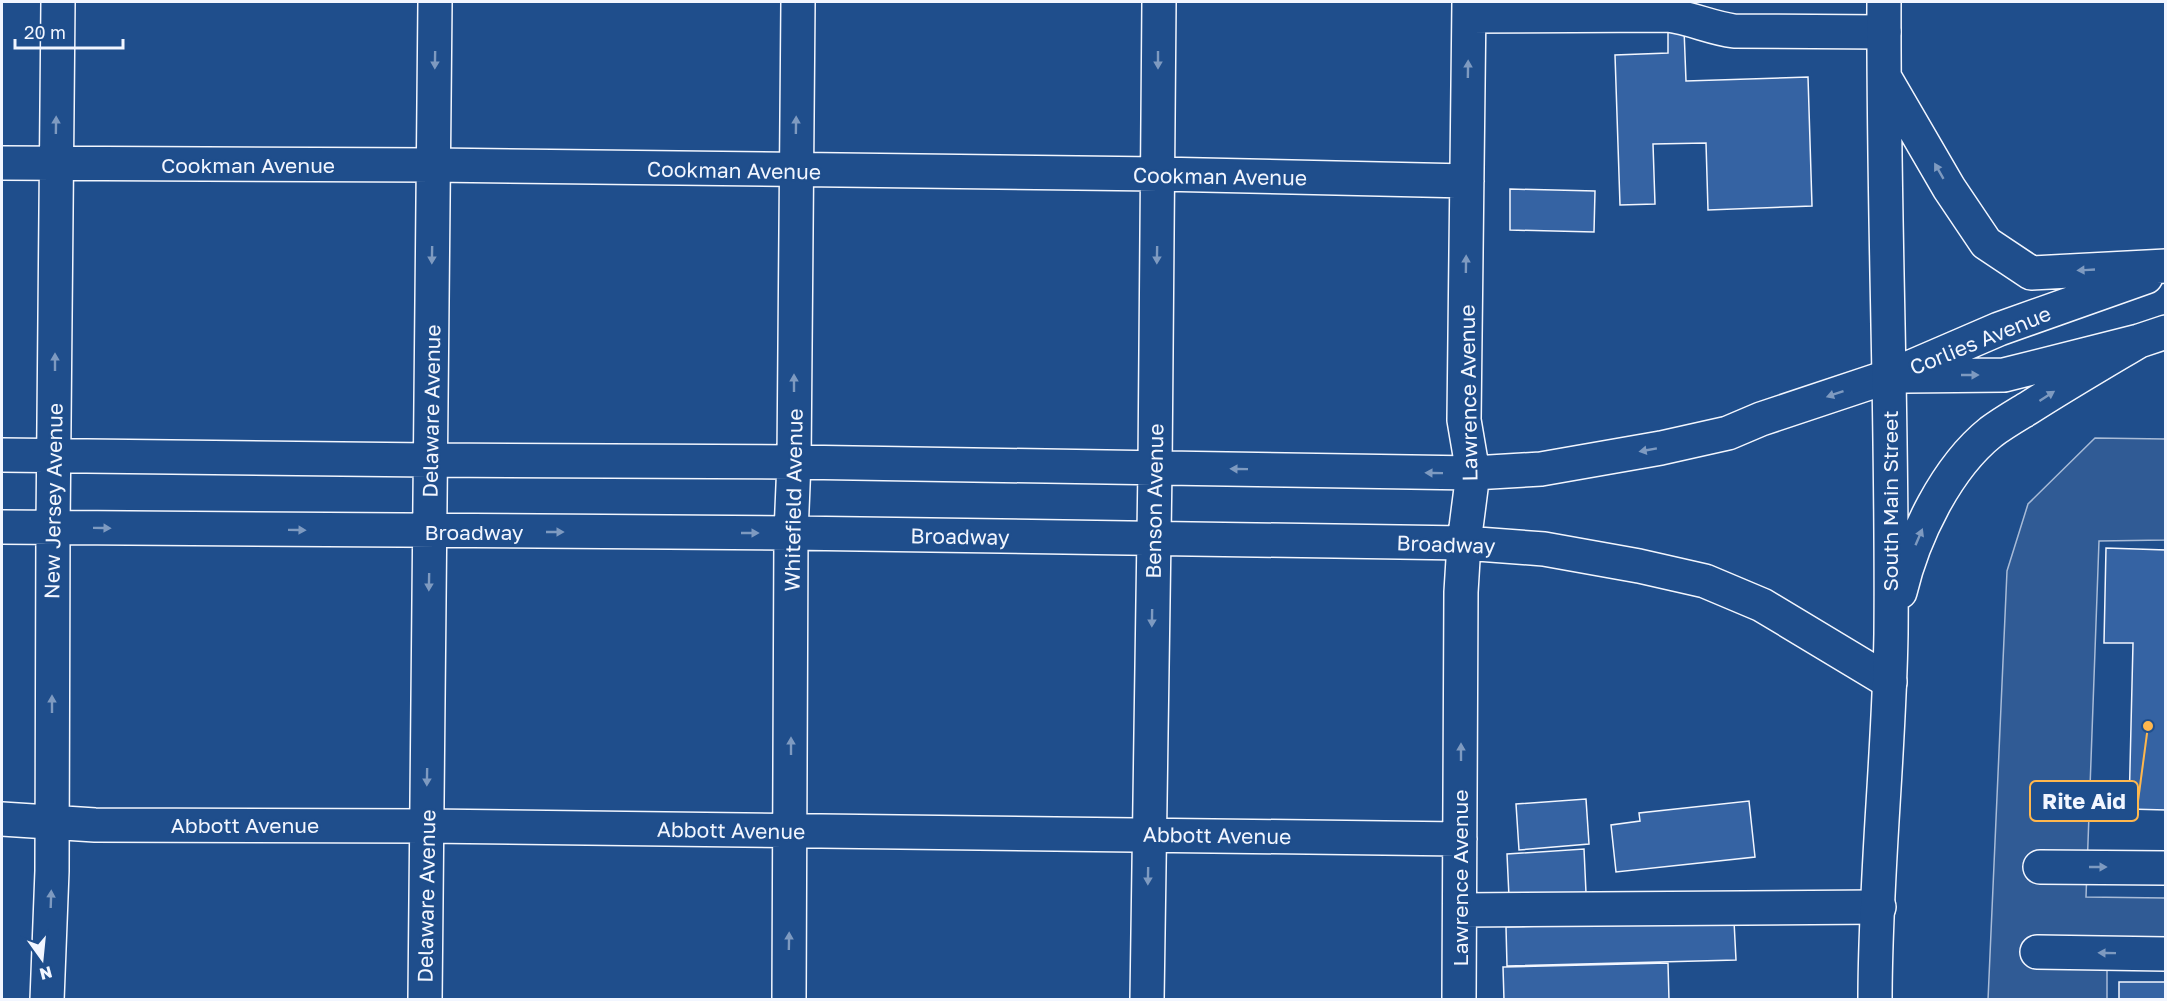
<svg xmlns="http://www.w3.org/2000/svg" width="2167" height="1001" font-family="'Golos Text',sans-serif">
<rect width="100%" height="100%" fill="#1f4e8c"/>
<path fill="#305b95" stroke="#a8bbd7" stroke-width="1.5" d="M2095 438 2165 439V540L2099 541 2086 897 2165 898V968H2107V999L1988 1000 2007 571 2028 504Z"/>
<path fill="#3563a3" stroke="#f2f6ff" stroke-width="1.5" d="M1668 29H1684L1686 81 1808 77 1812 206 1708 210 1706 143 1653 144 1655 204 1620 205 1615 55 1668 53Z
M1510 189 1595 191 1594 232 1510 230Z
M2106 548 2166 550V810L2129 809 2133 643H2104Z
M1586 799 1589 844 1519 850 1516 804Z
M1749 801 1755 857 1616 872 1611 825 1640 821 1639 813Z
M1584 849 1586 893 1509 897 1507 854Z
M1734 921 1736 960 1507 966 1506 927Z
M1668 963 1669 1000H1504L1503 967Z
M2119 982H2166V1000H2119Z"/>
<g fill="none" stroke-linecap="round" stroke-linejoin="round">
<defs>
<path id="minor" d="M1469 16 1667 15C1691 18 1711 28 1734 31L1884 32
M2 163 434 165 1158 174 1467 181
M2 455 429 460 794 462 1473 473 1541 469 1661 448 1728 433 1761 419 1890 376
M2 527 791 533 1464 543 1544 549 1639 566 1705 581 1762 605 1890 682
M2 819 95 825 427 826 1460 839
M2040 867 2166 868
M1460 910 1879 907
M2037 952 2166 954
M47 1000 52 871 53 527 58 2
M425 1000 435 2
M789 1000 791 533 794 462 798 2
M1147 1000 1155 468 1159 2
M1459 1000 1461 592 1464 543 1473 473 1464 420 1469 2"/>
<path id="major" d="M1885 78 1949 188 1986 243 2031 273 2166 266
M1890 376 1999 329 2146 277
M1906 376 2004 375 2139 341 2166 332
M1900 592C1913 537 1946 468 1991 432 2003 423 2017 415 2030 407 2066 384 2102 363 2139 341
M1875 1000C1875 877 1889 756 1891 634 1893 423 1883 212 1884 2"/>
</defs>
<use href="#minor" stroke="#f2f6ff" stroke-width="36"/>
<use href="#major" stroke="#f2f6ff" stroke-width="36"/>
<use href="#minor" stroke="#1f4e8c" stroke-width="33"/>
<use href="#major" stroke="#1f4e8c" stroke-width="33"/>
</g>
<defs><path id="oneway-solid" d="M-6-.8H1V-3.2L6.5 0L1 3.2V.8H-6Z" transform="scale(1.5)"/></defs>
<g fill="#7e9ac0">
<use href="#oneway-solid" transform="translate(435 60) rotate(91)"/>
<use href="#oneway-solid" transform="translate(1158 60) rotate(90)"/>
<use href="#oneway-solid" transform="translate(1468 69) rotate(-89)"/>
<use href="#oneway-solid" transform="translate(56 125) rotate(-89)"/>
<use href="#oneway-solid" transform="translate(796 125) rotate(-89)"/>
<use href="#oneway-solid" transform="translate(1939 171) rotate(-120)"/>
<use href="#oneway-solid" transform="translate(432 255) rotate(91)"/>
<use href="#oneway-solid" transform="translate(1157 255) rotate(91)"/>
<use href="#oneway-solid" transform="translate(1466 264) rotate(-89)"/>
<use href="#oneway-solid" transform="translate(2086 270) rotate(177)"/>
<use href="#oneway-solid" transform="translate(55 362) rotate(-90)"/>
<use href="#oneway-solid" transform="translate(1970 375)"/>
<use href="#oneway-solid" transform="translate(794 383) rotate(-90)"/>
<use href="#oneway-solid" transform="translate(1835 394) rotate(161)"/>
<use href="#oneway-solid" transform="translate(2047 396) rotate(-33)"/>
<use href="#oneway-solid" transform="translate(1648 450) rotate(170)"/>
<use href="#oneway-solid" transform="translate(1239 469) rotate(-179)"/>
<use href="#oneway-solid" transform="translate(1434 473) rotate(-179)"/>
<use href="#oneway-solid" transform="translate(102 528) rotate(1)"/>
<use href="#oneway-solid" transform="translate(297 530) rotate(1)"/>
<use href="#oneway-solid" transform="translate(555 532)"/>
<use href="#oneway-solid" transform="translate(750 533)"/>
<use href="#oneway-solid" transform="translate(1919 537) rotate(-67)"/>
<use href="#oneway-solid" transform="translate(429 582) rotate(91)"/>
<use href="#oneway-solid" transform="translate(1152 618) rotate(91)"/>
<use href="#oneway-solid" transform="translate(52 704) rotate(-90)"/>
<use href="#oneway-solid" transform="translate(791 746) rotate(-90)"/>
<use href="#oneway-solid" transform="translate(1461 752) rotate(-90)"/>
<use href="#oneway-solid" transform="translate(427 777) rotate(91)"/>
<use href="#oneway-solid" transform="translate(2098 867)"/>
<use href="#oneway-solid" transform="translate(1148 876) rotate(91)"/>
<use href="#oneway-solid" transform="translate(51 899) rotate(-88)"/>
<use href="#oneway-solid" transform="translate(789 941) rotate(-89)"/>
<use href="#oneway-solid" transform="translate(2107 953) rotate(-179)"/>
</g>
<g text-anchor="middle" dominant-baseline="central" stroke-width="4.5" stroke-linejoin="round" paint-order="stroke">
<g font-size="21" fill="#f2f6ff" stroke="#1f4e8c">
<text x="248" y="165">Cookman Avenue</text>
<text transform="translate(734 170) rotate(1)">Cookman Avenue</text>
<text transform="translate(1220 176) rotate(1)">Cookman Avenue</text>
<text transform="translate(1980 340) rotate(-22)">Corlies Avenue</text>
<text transform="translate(1468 393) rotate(-91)">Lawrence Avenue</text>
<text transform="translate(431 411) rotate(-89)">Delaware Avenue</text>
<text transform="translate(793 500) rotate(-89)">Whitefield Avenue</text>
<text transform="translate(53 501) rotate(-89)">New Jersey Avenue</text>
<text transform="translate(1154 501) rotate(-89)">Benson Avenue</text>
<text transform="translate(1890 501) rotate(-90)">South Main Street</text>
<text x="474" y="532">Broadway</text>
<text transform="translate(960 536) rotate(1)">Broadway</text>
<text transform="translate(1446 544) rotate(2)">Broadway</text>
<text x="245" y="825">Abbott Avenue</text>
<text transform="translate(731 830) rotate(1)">Abbott Avenue</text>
<text transform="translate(1217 835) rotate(1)">Abbott Avenue</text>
<text transform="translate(1460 878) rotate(-90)">Lawrence Avenue</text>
<text transform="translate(426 896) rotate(-89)">Delaware Avenue</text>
</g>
</g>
<path fill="none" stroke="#ffb74d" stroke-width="2" d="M2148 726L2138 801"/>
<circle fill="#ffb74d" stroke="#1f4e8c" stroke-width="2" cx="2148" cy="726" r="6"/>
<rect fill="#1f4e8c" stroke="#ffb74d" stroke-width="2" x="2030" y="781" width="108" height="40" rx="6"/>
<g font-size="22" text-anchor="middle" font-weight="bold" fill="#f2f6ff">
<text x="2084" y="809">Rite Aid</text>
</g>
<rect width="2167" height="1001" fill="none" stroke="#f2f6ff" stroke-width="6"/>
<g transform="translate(42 959) rotate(165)" stroke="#1f4e8c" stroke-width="4.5" paint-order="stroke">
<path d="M0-4.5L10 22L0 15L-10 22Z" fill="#f2f6ff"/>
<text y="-9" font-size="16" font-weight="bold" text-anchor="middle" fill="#f2f6ff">N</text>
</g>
<path d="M15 39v9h108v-9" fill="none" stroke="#f2f6ff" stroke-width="3"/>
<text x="24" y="39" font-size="18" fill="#f2f6ff" stroke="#1f4e8c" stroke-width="4.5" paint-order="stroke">20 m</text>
</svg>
